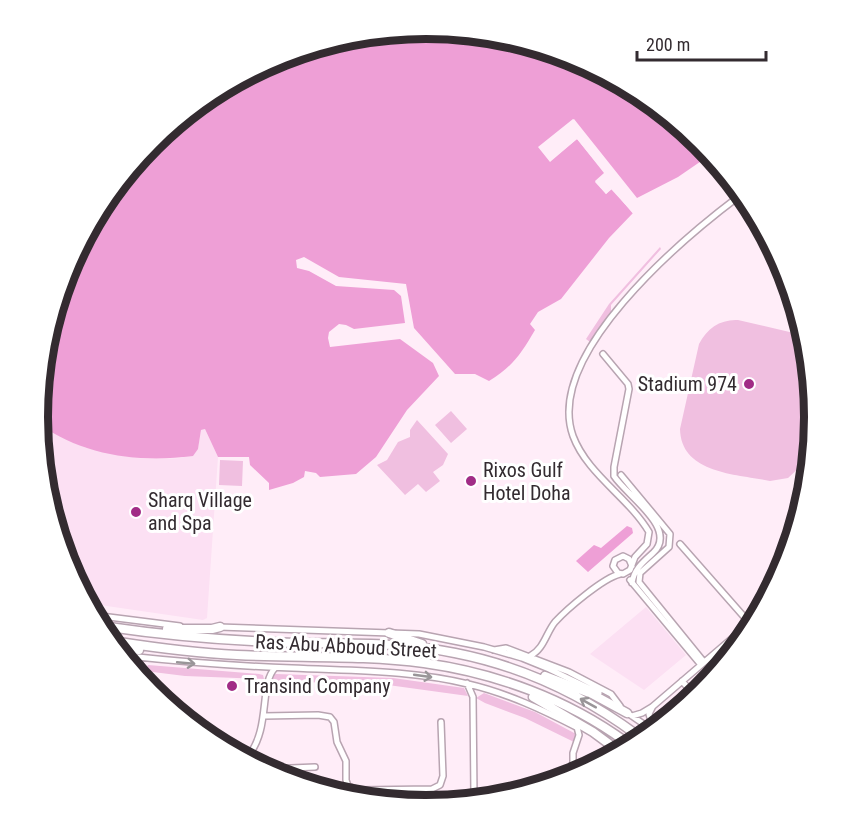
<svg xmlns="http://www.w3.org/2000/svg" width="853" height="834" font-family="'Roboto Condensed',sans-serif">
<rect width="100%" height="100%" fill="#ffedf8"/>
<path fill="#fce0f3" d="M39 424 50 431 86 448 135 458 159 459 182 458 198 449 201 430 205 429 218 457 207 618 203 620 93 604 67 565Z
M646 607 686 655 644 690 590 654Z"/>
<path fill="#f0bfe0" d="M660 247 661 249 611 305V313L590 342 586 339 609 304Z
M738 320 798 334 815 417 808 453 803 464 788 478 770 481C737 474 681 474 680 429L699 344C707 328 721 319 738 320Z
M451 411 467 429 451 443 435 425Z
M417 420 448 454 443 465 433 472 440 481 426 492 418 484 405 495 377 465 387 460 398 442 410 437V430Z
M220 460 243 461 242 486 219 485Z
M148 665 259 674 263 675 264 679 185 676 145 671Z
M276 674 393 678 464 688 468 696 388 685 274 681 272 679 273 675Z
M484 693 535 712 576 734 574 742 525 718 485 703 476 698Z"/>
<path fill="#ee9fd6" d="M427 29 575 58 701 143 710 155 678 177 637 198 574 119 539 147 550 161 577 139 605 173 595 182 606 194 611 189 633 213 609 238 561 299 538 312 530 324 535 330C521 354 513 366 489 381L475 374H455L414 328 406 284 339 277 304 257 296 260 297 268 309 271 336 286 394 290 401 296 405 323 354 329 346 325 339 324 329 332 328 338 330 347 400 339 433 363 439 376 407 410 376 457 356 474 320 477 316 473 305 471 304 477 293 483 269 490V483L250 465 249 457H218L205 429 201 430 198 449 193 456C140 463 84 456 39 424L38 417 68 268 152 142 278 58Z
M627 526 632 528 633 533 588 572 576 561 594 545 601 548Z"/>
<path fill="#ffedf8" d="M573 119 638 201 635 200 573 123 543 148 550 157 575 137H579L607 172V175L599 182 606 190 611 186 613 187 635 212V216L612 189 606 194 595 181 604 173 577 139 550 162 538 147Z"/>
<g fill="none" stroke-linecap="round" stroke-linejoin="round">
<defs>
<path id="minor" d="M603 354 628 384 629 389 614 467V476C627 496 679 529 653 553 643 562 634 569 632 583
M621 475 670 534 669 547 640 573 639 582 704 662
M680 544 746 619 747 624
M632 566 629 559 623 556 615 560 613 566 618 573 623 574 630 570 635 557 647 544 649 532C629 498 587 474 573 436 544 355 681 240 738 197
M630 580 701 665
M101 616 180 626
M219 627 419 634 484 647 522 658 549 669 599 693
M494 650 506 648 569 672 611 694 620 706
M128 656C183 662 237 666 292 668 351 671 411 670 468 684 507 693 543 710 578 728
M530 656C544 649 546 633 555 622 567 609 603 578 620 574
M136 657 142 667V677
M682 681 695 696
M467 683 473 697 474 796
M626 712 648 727
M264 716 318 715 330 717 334 722 337 742 346 761V780L348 786 359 790 432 789 440 785 443 776 441 722
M632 716 642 713 652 707 743 629
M652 725 649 714 652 708
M248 756C271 729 259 684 275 668
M590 760V766
M267 769 315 767
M573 776V753L579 735 577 727"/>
<path id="highway" d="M109 627C170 636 233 641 295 643 348 644 403 642 455 653 521 666 583 695 637 735
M167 629H212L220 627
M389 633 422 644
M119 642C158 648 197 653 237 655 299 658 362 655 424 663 496 673 567 699 626 742
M123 649 139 650
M545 676 592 694 627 713
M533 697 593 732 616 749"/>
</defs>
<use href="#minor" stroke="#b8a4b1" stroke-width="8"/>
<use href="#highway" stroke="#b8a4b1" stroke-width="11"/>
<use href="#minor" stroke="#fff" stroke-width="5"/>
<use href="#highway" stroke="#fff" stroke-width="8"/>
</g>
<defs><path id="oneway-shaft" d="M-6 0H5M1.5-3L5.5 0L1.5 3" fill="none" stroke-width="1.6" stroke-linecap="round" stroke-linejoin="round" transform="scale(1.5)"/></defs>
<g stroke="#999598">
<use href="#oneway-shaft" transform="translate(186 663) rotate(5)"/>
<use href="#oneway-shaft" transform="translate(423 676) rotate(8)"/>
<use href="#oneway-shaft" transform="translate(588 703) rotate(-151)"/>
</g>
<g fill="#a12c86" stroke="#fff" stroke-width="2">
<circle cx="749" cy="384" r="6"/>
<circle cx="471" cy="481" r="6"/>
<circle cx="136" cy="512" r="6"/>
<circle cx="232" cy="686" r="6"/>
</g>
<g text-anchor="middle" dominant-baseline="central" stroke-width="6" stroke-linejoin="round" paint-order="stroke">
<g font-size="20" fill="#332b30" stroke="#fff" text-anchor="start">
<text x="737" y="384" text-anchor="end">Stadium 974</text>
<text x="483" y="470">Rixos Gulf<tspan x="483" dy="23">Hotel Doha</tspan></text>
<text x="148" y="500">Sharq Village<tspan x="148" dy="23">and Spa</tspan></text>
<text x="244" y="686">Transind Company</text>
</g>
<g font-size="20" fill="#332b30" stroke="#fff">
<text transform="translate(346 646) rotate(3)">Ras Abu Abboud Street</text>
</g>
</g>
<path d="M0 0H853V834H0ZM48 417a378 378 0 1 1 756 0a378 378 0 1 1-756 0Z" fill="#fff" fill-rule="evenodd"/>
<path fill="none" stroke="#332b30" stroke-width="8" d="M48 417a378 378 0 1 1 756 0a378 378 0 1 1-756 0Z"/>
<path d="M637 51v9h129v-9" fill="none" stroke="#332b30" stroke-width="3"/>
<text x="646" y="51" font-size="18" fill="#332b30" stroke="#ffffff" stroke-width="4.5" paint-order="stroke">200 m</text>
</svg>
